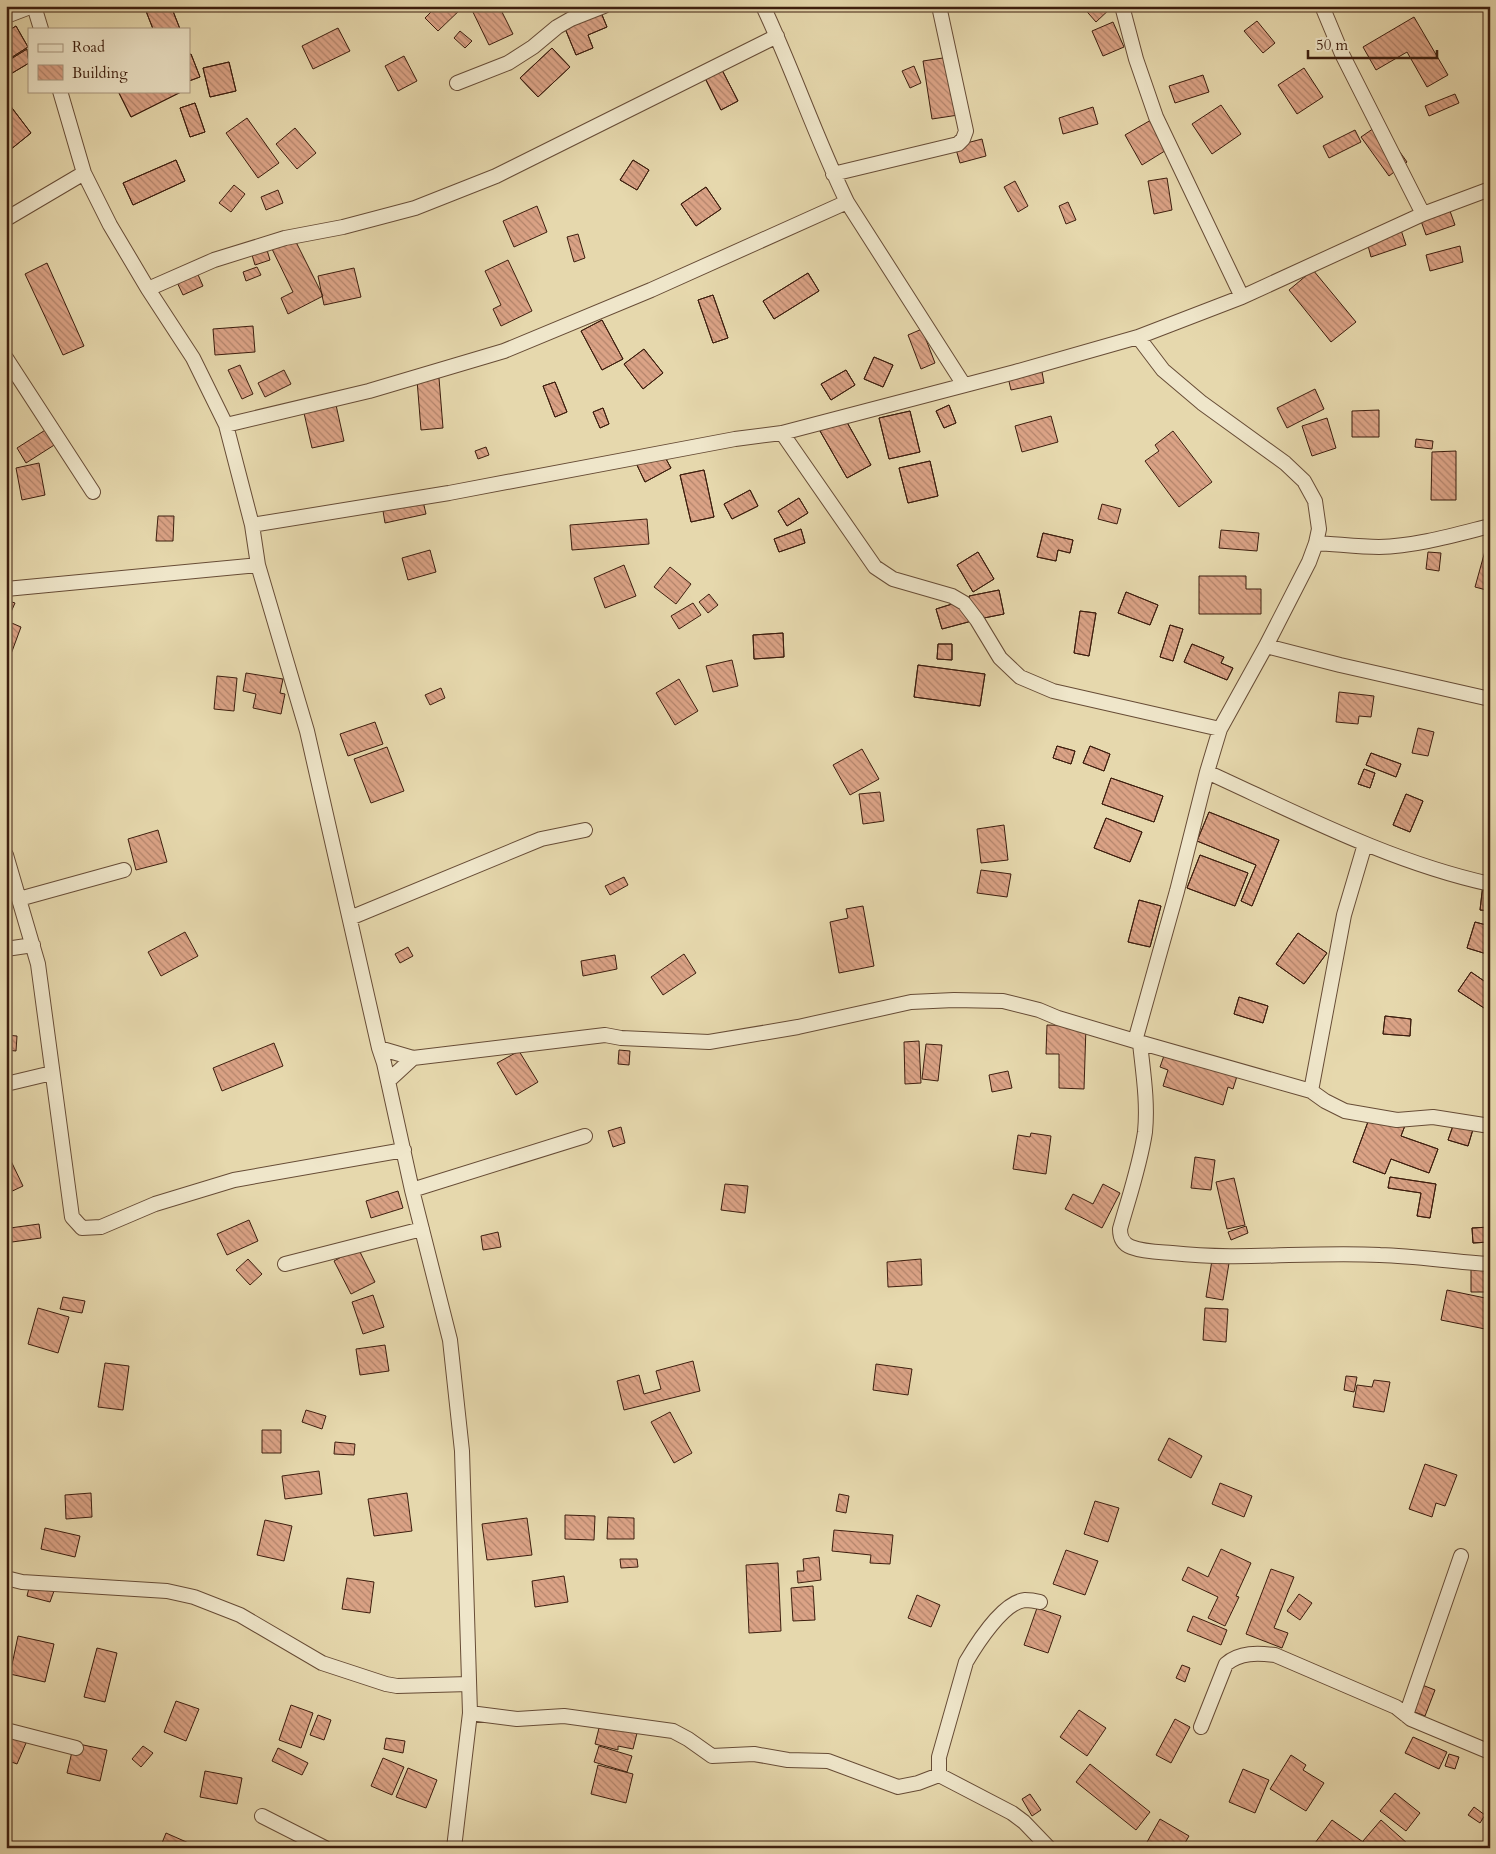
<svg xmlns="http://www.w3.org/2000/svg" width="1496" height="1854" font-family="Cardo,serif">
<defs>
<pattern id="building-back-hatch" width="6" height="6" patternUnits="userSpaceOnUse" patternTransform="scale(1.25)"><rect width="6" height="6" fill="#dba386"/><path d="M-1 5l2 2M0 0l6 6M5-1l2 2" fill="none" stroke="#b3846c"/></pattern>
</defs>
<rect width="100%" height="100%" fill="#e6d8ad"/>
<filter id="stains"><feTurbulence type="fractalNoise" baseFrequency=".004" numOctaves="4"/><feColorMatrix values="0 0 0 0 .2 0 0 0 0 .09 0 0 0 0 .02 0 0 0 .5 -.17"/></filter>
<radialGradient id="worn" r=".72"><stop offset=".6" stop-color="#630" stop-opacity="0"/><stop offset="1" stop-color="#630" stop-opacity=".3"/></radialGradient>
<path fill="url(#building-back-hatch)" stroke="#3d1e0e" d="M144 6H171L180 29H153Z
M144 6H171L180 29H153Z
M437 6H462L463 7 438 31 425 18Z
M470 6H499L513 34 489 45Z
M1082 6H1113L1096 22Z
M600 10 607 27 588 35 593 48 576 55 564 26Z
M600 10 607 27 588 35 593 48 576 55 564 26Z
M1414 17 1448 75 1427 87 1407 52 1376 70 1363 47Z
M1257 21 1275 43 1263 53 1244 31Z
M1113 22 1124 47 1103 56 1092 31Z
M16 26 28 47 6 61V32Z
M16 26 28 47 6 61V32Z
M338 28 350 51 313 69 302 46Z
M460 31 472 41 465 48 454 38Z
M552 48 570 67 538 97 520 78Z
M552 48 570 67 538 97 520 78Z
M27 49 29 63 9 75 6 70V62Z
M27 49 29 63 9 75 6 70V62Z
M191 54 200 77 189 81V55Z
M191 54 200 77 189 81V55Z
M404 56 417 81 398 91 385 66Z
M956 56 965 114 932 119 923 61Z
M229 62 236 91 210 97 203 68Z
M229 62 236 91 210 97 203 68Z
M914 66 921 83 910 88 902 71Z
M721 68 738 101 721 110 704 76Z
M721 68 738 101 721 110 704 76Z
M1304 68 1323 97 1297 114 1278 85Z
M1203 75 1209 92 1175 103 1169 86Z
M118 91H181V92L131 117Z
M118 91H181V92L131 117Z
M1455 94 1459 103 1429 116 1425 106Z
M195 103 205 132 190 137 180 108Z
M195 103 205 132 190 137 180 108Z
M9 104 31 133 10 150 6 146V106Z
M9 104 31 133 10 150 6 146V106Z
M1221 105 1241 134 1212 154 1192 124Z
M1093 107 1098 124 1063 134 1059 118Z
M247 118 279 163 258 178 226 133Z
M1151 120 1168 149 1142 165 1125 135Z
M1380 124 1407 162 1389 176 1361 137Z
M295 128 316 153 297 169 276 144Z
M1355 130 1361 142 1329 158 1323 146Z
M982 139 986 156 960 163 955 146Z
M176 160 185 181 133 205 123 183Z
M176 160 185 181 133 205 123 183Z
M633 160 649 170 637 190 620 180Z
M633 160 649 170 637 190 620 180Z
M1167 178 1172 210 1154 214 1148 181Z
M1015 181 1028 206 1018 212 1004 187Z
M234 185 245 194 231 212 219 203Z
M706 187 721 209 696 226 681 204Z
M706 187 721 209 696 226 681 204Z
M278 190 283 203 266 210 261 197Z
M1068 202 1076 220 1066 224 1059 206Z
M537 206 547 232 514 247 503 221Z
M1450 211 1455 225 1426 235 1421 221Z
M1401 230 1406 245 1371 257 1367 242Z
M578 234 585 258 574 262 567 237Z
M293 236 323 296 288 314 281 298 293 292 271 247Z
M264 240 270 260 255 265 249 245Z
M1460 246 1463 262 1430 271 1426 255Z
M508 260 532 311 501 326 493 309 501 305 485 271Z
M47 263 84 346 63 355 25 274Z
M257 267 261 275 246 281 243 272Z
M195 268 203 286 183 295 175 278Z
M354 268 361 297 324 305 318 276Z
M1313 270 1356 322 1331 342 1289 290Z
M808 273 819 291 774 319 763 301Z
M808 273 819 291 774 319 763 301Z
M713 295 728 338 713 343 698 300Z
M713 295 728 338 713 343 698 300Z
M602 320 623 359 602 370 581 331Z
M602 320 623 359 602 370 581 331Z
M253 326 255 352 215 355 213 329Z
M922 329 935 363 921 369 908 335Z
M644 349 663 373 643 389 624 364Z
M644 349 663 373 643 389 624 364Z
M874 357 893 365 883 387 864 379Z
M874 357 893 365 883 387 864 379Z
M240 365 253 394 242 399 228 370Z
M1041 366 1044 383 1011 390 1007 373Z
M284 370 291 384 265 397 258 383Z
M846 370 855 385 831 400 821 384Z
M846 370 855 385 831 400 821 384Z
M439 378 443 428 421 430 417 380Z
M555 382 567 412 555 417 543 386Z
M555 382 567 412 555 417 543 386Z
M1315 389 1324 409 1287 428 1277 408Z
M336 405 344 441 312 448 304 413Z
M949 405 956 423 944 428 936 411Z
M949 405 956 423 944 428 936 411Z
M603 408 609 424 600 428 593 412Z
M603 408 609 424 600 428 593 412Z
M1379 410V437H1352V411Z
M910 411 920 452 889 459 879 418Z
M910 411 920 452 889 459 879 418Z
M1051 416 1058 442 1022 452 1015 426Z
M844 417 871 465 847 478 820 431Z
M844 417 871 465 847 478 820 431Z
M1327 418 1336 448 1312 456 1302 426Z
M50 427 59 442 26 463 17 448Z
M1173 431 1212 482 1179 507 1145 461 1159 451 1155 445Z
M1416 439 1433 441 1432 449 1415 447Z
M486 447 489 455 478 459 475 451Z
M661 450 671 468 645 482 636 463Z
M661 450 671 468 645 482 636 463Z
M1456 451V500H1431L1432 452Z
M930 461 938 496 908 503 899 468Z
M930 461 938 496 908 503 899 468Z
M39 463 45 495 22 500 16 468Z
M704 470 714 517 691 522 680 475Z
M704 470 714 517 691 522 680 475Z
M750 490 758 506 732 519 724 504Z
M750 490 758 506 732 519 724 504Z
M799 498 808 513 787 526 778 511Z
M799 498 808 513 787 526 778 511Z
M423 501 426 514 385 523 383 511Z
M1102 504 1121 509 1117 524 1098 519Z
M158 516H174L173 541H156Z
M647 519 649 544 572 550 570 525Z
M801 529 805 543 779 552 774 539Z
M801 529 805 543 779 552 774 539Z
M1221 530 1259 533 1257 551 1219 548Z
M1043 533 1073 540 1070 553 1058 550 1056 561 1037 557Z
M1043 533 1073 540 1070 553 1058 550 1056 561 1037 557Z
M1490 533V591L1475 587Z
M430 550 436 572 408 580 402 558Z
M978 552 994 579 973 592 957 565Z
M978 552 994 579 973 592 957 565Z
M1428 552 1441 553 1439 571 1426 569Z
M624 565 636 596 605 608 594 578Z
M670 567 691 584 676 604 654 587Z
M1199 576H1246V589H1261V614H1199Z
M999 590 1004 614 974 620 969 596Z
M999 590 1004 614 974 620 969 596Z
M1126 592 1158 605 1150 625 1118 613Z
M1126 592 1158 605 1150 625 1118 613Z
M709 594 718 605 708 613 699 602Z
M6 600 15 603 7 621 21 627 11 654 6 652Z
M965 600 972 621 942 629 936 609Z
M965 600 972 621 942 629 936 609Z
M693 603 701 615 679 629 671 616Z
M1080 611 1096 613 1089 656 1074 653Z
M1080 611 1096 613 1089 656 1074 653Z
M1170 625 1183 629 1173 661 1160 657Z
M1170 625 1183 629 1173 661 1160 657Z
M783 633 784 657 754 659 753 635Z
M783 633 784 657 754 659 753 635Z
M938 644H952V660L937 659Z
M938 644H952V660L937 659Z
M1192 644 1224 657 1221 663 1233 668 1227 680 1184 662Z
M1192 644 1224 657 1221 663 1233 668 1227 680 1184 662Z
M732 660 738 686 713 692 706 666Z
M918 665 985 674 980 706 914 697Z
M918 665 985 674 980 706 914 697Z
M246 673 283 679 280 693 285 694 281 714 253 708 256 694 243 691Z
M217 676 237 678 234 711 214 709Z
M679 679 698 711 675 725 656 693Z
M441 688 445 698 430 705 425 695Z
M1339 692 1374 696 1371 717 1359 716 1358 724 1336 722Z
M375 722 383 744 348 756 340 734Z
M1418 728 1434 732 1428 756 1412 753Z
M1057 746 1075 751 1071 764 1053 758Z
M1057 746 1075 751 1071 764 1053 758Z
M1090 746 1110 754 1104 771 1083 763Z
M1090 746 1110 754 1104 771 1083 763Z
M387 747 404 791 371 803 354 759Z
M862 749 879 779 850 795 833 765Z
M1371 753 1401 764 1396 777 1366 765Z
M1371 753 1401 764 1396 777 1366 765Z
M1364 769 1375 773 1370 788 1358 784Z
M1364 769 1375 773 1370 788 1358 784Z
M1111 778 1163 796 1154 822 1102 804Z
M1111 778 1163 796 1154 822 1102 804Z
M880 792 884 821 863 824 859 794Z
M1406 794 1423 801 1410 832 1393 825Z
M1406 794 1423 801 1410 832 1393 825Z
M1209 812 1279 840 1252 906 1241 901 1256 865 1197 841Z
M1209 812 1279 840 1252 906 1241 901 1256 865 1197 841Z
M1106 818 1142 832 1130 862 1094 848Z
M1106 818 1142 832 1130 862 1094 848Z
M1004 825 1008 860 981 863 977 829Z
M158 830 167 862 136 870 128 839Z
M1200 855 1248 873 1235 906 1187 888Z
M1200 855 1248 873 1235 906 1187 888Z
M981 870 1011 874 1007 897 977 893Z
M624 877 628 885 610 895 605 886Z
M1483 884 1490 885V911L1480 910Z
M1483 884 1490 885V911L1480 910Z
M1139 900 1161 906 1150 947 1128 942Z
M1139 900 1161 906 1150 947 1128 942Z
M863 906 874 966 839 973 830 922 848 918 846 909Z
M1475 922 1490 926V955L1467 948Z
M1475 922 1490 926V955L1467 948Z
M185 932 198 956 161 976 148 952Z
M1298 933 1327 953 1304 984 1276 964Z
M1298 933 1327 953 1304 984 1276 964Z
M408 947 413 956 400 963 395 954Z
M684 954 696 973 663 995 651 977Z
M615 955 617 969 583 976 581 961Z
M1471 972 1490 985V1000L1484 1008 1458 991Z
M1471 972 1490 985V1000L1484 1008 1458 991Z
M1239 997 1268 1006 1263 1023 1234 1014Z
M1239 997 1268 1006 1263 1023 1234 1014Z
M1385 1016 1411 1019 1410 1036 1383 1034Z
M1385 1016 1411 1019 1410 1036 1383 1034Z
M1047 1025 1086 1026 1084 1089 1059 1088V1054H1046Z
M6 1035 17 1036 16 1051 6 1050Z
M919 1041 921 1083 905 1084 904 1042Z
M274 1043 283 1066 222 1091 213 1068Z
M926 1044 942 1045 938 1081 922 1079Z
M619 1050 630 1051 629 1065 618 1064Z
M1166 1050 1238 1073 1233 1089 1228 1087 1223 1105 1163 1086 1168 1070 1160 1067Z
M519 1051 538 1082 516 1095 497 1063Z
M1008 1071 1012 1088 992 1092 989 1075Z
M1372 1111 1406 1123 1401 1136 1438 1149 1429 1173 1391 1159 1385 1174 1353 1162Z
M1372 1111 1406 1123 1401 1136 1438 1149 1429 1173 1391 1159 1385 1174 1353 1162Z
M1455 1120 1474 1126 1468 1146 1448 1140Z
M1455 1120 1474 1126 1468 1146 1448 1140Z
M621 1127 625 1143 613 1147 608 1131Z
M1031 1133 1051 1136 1046 1174 1013 1169 1018 1135 1030 1137Z
M1195 1157 1215 1160 1211 1190 1191 1188Z
M11 1161 23 1186 6 1194V1163Z
M1390 1177 1436 1184 1430 1218 1417 1216 1421 1193 1388 1188Z
M1390 1177 1436 1184 1430 1218 1417 1216 1421 1193 1388 1188Z
M1234 1178 1245 1225 1227 1229 1216 1182Z
M725 1184 748 1186 745 1213 721 1210Z
M1103 1184 1120 1193 1102 1228 1065 1209 1073 1194 1093 1204Z
M398 1191 403 1208 371 1218 366 1201Z
M249 1220 258 1241 227 1255 217 1234Z
M39 1224 41 1238 12 1242 10 1228Z
M1246 1226 1248 1233 1231 1240 1228 1232Z
M1490 1227V1242L1473 1243 1472 1228Z
M1490 1227V1242L1473 1243 1472 1228Z
M498 1232 501 1247 483 1250 481 1236Z
M358 1248 375 1282 351 1294 334 1261Z
M1213 1254 1230 1257 1223 1300 1206 1297Z
M248 1259 262 1274 250 1285 236 1270Z
M921 1259 922 1285 888 1287 887 1262Z
M1471 1268H1490V1292H1471Z
M1447 1290 1490 1299V1330L1441 1320Z
M373 1295 384 1327 363 1334 352 1302Z
M63 1297 85 1301 82 1313 60 1309Z
M38 1308 69 1317 58 1353 28 1344Z
M1205 1308 1228 1309 1226 1342 1203 1340Z
M385 1345 389 1371 360 1375 356 1349Z
M693 1361 700 1391 624 1410 617 1381 639 1375 644 1394 661 1389 656 1371Z
M105 1363 129 1366 123 1410 98 1407Z
M876 1364 912 1369 908 1395 873 1390Z
M1346 1376 1357 1377 1354 1392 1344 1390Z
M1374 1380 1390 1382 1384 1412 1353 1407 1357 1385 1372 1387Z
M306 1410 326 1416 322 1429 302 1422Z
M670 1412 692 1453 674 1463 651 1422Z
M262 1430H281V1453H262Z
M1169 1438 1202 1456 1191 1478 1158 1460Z
M335 1442 355 1444 354 1455 334 1454Z
M1425 1464 1457 1475 1445 1506 1436 1503 1432 1517 1409 1509Z
M319 1471 322 1494 285 1499 282 1476Z
M1220 1483 1252 1496 1244 1517 1212 1504Z
M91 1493 92 1517 66 1519 65 1495Z
M407 1493 412 1531 374 1536 368 1499Z
M839 1494 849 1496 846 1513 836 1511Z
M1095 1501 1119 1508 1108 1542 1084 1534Z
M565 1515 595 1516 594 1540 565 1539Z
M608 1517 634 1518V1539H607Z
M527 1518 532 1555 487 1560 482 1524Z
M265 1520 292 1526 284 1561 257 1555Z
M45 1528 80 1536 75 1557 41 1549Z
M834 1530 893 1535 890 1564 870 1563 871 1555 832 1551Z
M1221 1549 1251 1563 1236 1596 1239 1597 1225 1626 1208 1618 1218 1597 1182 1580 1188 1567 1208 1577Z
M1066 1550 1098 1561 1085 1595 1053 1584Z
M819 1557 821 1580 798 1583 797 1571H804L803 1559Z
M620 1559H637L638 1567 621 1568Z
M778 1563 781 1631 749 1633 746 1565Z
M1271 1569 1294 1577 1274 1628 1288 1633 1282 1648 1246 1634Z
M564 1576 568 1602 535 1607 532 1581Z
M347 1578 374 1582 370 1613 342 1609Z
M30 1584 54 1591 50 1602 27 1596Z
M813 1586 815 1620 793 1621 791 1588Z
M1299 1594 1312 1603 1300 1620 1287 1611Z
M917 1595 940 1605 931 1627 908 1618Z
M1037 1608 1061 1616 1048 1653 1024 1645Z
M1193 1616 1227 1630 1221 1645 1187 1631Z
M18 1636 54 1644 45 1682 10 1674Z
M97 1648 117 1653 105 1702 84 1697Z
M1182 1665 1190 1668 1185 1682 1176 1678Z
M1417 1683 1435 1690 1425 1716 1407 1709Z
M176 1701 199 1709 186 1741 164 1732Z
M291 1705 313 1713 301 1748 279 1740Z
M1079 1710 1106 1728 1087 1756 1060 1737Z
M318 1715 331 1720 324 1740 310 1735Z
M1175 1719 1190 1727 1171 1763 1156 1755Z
M601 1720 638 1729 633 1749 618 1746V1750L595 1744Z
M6 1727 29 1736 17 1764 6 1760Z
M1413 1737 1447 1752 1439 1769 1405 1753Z
M386 1738 405 1741 403 1753 384 1749Z
M74 1743 107 1750 100 1781 67 1773Z
M143 1746 153 1753 141 1767 132 1759Z
M599 1746 632 1756 627 1772 594 1762Z
M278 1748 308 1763 302 1775 272 1761Z
M1449 1754 1459 1757 1455 1769 1445 1766Z
M1291 1755 1306 1765 1303 1770 1324 1783 1306 1811 1270 1789Z
M383 1758 404 1767 392 1795 371 1786Z
M1090 1764 1150 1812 1136 1830 1076 1782Z
M598 1765 633 1774 626 1803 591 1794Z
M408 1768 437 1780 426 1808 396 1797Z
M1243 1769 1269 1780 1255 1813 1229 1802Z
M205 1771 242 1778 237 1804 200 1797Z
M1395 1793 1420 1813 1406 1831 1380 1811Z
M1030 1794 1041 1810 1032 1816 1022 1799Z
M1474 1807 1485 1815 1480 1823 1468 1815Z
M1160 1819 1189 1836 1182 1848H1158L1147 1842Z
M1332 1820 1363 1842 1359 1848H1321L1315 1843Z
M1381 1820 1408 1844 1405 1848H1371L1363 1841Z
M166 1833 200 1848H160Z
M245 1846V1848H216V1847Z"/>
<g fill="none" stroke-linecap="round" stroke-linejoin="round">
<defs>
<path id="minor" d="M34 6 41 29
M763 6C793 70 816 138 847 202L964 385
M1122 6 1136 59 1156 117 1242 297
M1322 6 1342 54 1423 214
M457 83 508 63 533 47 557 27 571 19 604 6
M60 91 84 173 110 225 148 289 193 358 226 425 252 525 258 565 307 731 379 1048 384 1063 412 1190 450 1340 462 1451 470 1713 454 1848
M833 174 958 144 963 139 966 131 939 6
M6 219 84 173
M148 289 214 260 285 238 343 227 415 208 496 176 777 36
M6 358 93 492
M226 425 369 391 504 351 651 290 847 202
M782 433 875 567 893 579 952 596 964 603 977 620 1000 658 1020 677 1053 691 1220 729
M252 525 449 493 735 439 782 433 1015 372 1138 337 1242 297 1423 214 1490 189
M1316 543C1337 544 1358 547 1379 547 1416 546 1454 535 1490 526
M6 589 258 565
M1266 646 1340 665 1490 699
M1207 772C1299 814 1390 862 1490 884
M6 855 38 964 72 1217 82 1228 101 1227 155 1204 234 1180 404 1150
M19 899 124 870
M350 918 541 839 585 830
M6 949 33 945
M1135 1041 1177 891 1207 772 1220 729 1266 646 1309 562 1316 543 1319 529 1315 501 1304 481 1285 463 1202 403 1163 370 1138 337
M1140 1043C1143 1072 1148 1102 1145 1132 1140 1165 1129 1197 1120 1229 1120 1238 1123 1244 1131 1247 1144 1252 1159 1252 1172 1253 1241 1261 1311 1251 1380 1255 1417 1256 1453 1262 1490 1264
M379 1048 413 1058 605 1035 621 1038 709 1042 798 1027 911 1002 954 1000 1003 1001 1039 1010 1058 1018 1135 1041 1311 1091 1325 1101 1345 1111 1397 1120 1433 1117 1490 1126
M388 1081 413 1058
M6 1084 52 1073
M1311 1091 1344 915 1365 844
M412 1190 585 1136
M285 1264 422 1229
M6 1578 22 1582 167 1591 194 1597 240 1615 322 1663 386 1684 397 1686 469 1684
M470 1713 517 1719 564 1716 673 1731 688 1739 712 1756 754 1754 788 1760 828 1761 898 1787 918 1783 939 1775 1012 1813 1024 1822 1049 1848
M1406 1715 1461 1556
M1201 1727 1226 1664C1240 1652 1258 1653 1275 1655L1396 1707 1411 1719 1490 1752
M6 1730 76 1748
M939 1775V1757L966 1662C976 1645 1003 1602 1025 1600 1030 1600 1036 1601 1040 1602
M262 1816 325 1848"/>
<path id="tertiary" d="M6 14 27 6"/>
</defs>
<use href="#minor" stroke="#674c36" stroke-width="16"/>
<use href="#tertiary" stroke="#674c36" stroke-width="20"/>
<use href="#minor" stroke="#efe6ca" stroke-width="14"/>
<use href="#tertiary" stroke="#efe6ca" stroke-width="18"/>
</g>
<rect width="1496" height="1854" fill="none" stroke="#e6d8ad" stroke-width="25"/>
<rect x="8" y="8" width="1481" height="1839" fill="none" stroke="#3d1e0e" stroke-width="2.5"/>
<rect x="12" y="12" width="1471" height="1829" fill="none" stroke="#3d1e0e"/>
<rect x="28" y="28" width="162" height="65" fill="#efe6ca" stroke="#a8967f"/>
<rect x="38" y="44" width="25" height="8" fill="#efe6ca" stroke="#a8967f"/>
<text x="72" y="52" font-size="15" fill="#3d1e0e">Road</text>
<rect x="38" y="65" width="25" height="15" fill="url(#building-back-hatch)" stroke="#a8967f"/>
<text x="72" y="78" font-size="15" fill="#3d1e0e">Building</text>
<path d="M1308 50v8h129v-8" fill="none" stroke="#3d1e0e" stroke-width="2.5"/>
<text x="1316" y="50" font-size="15" fill="#3d1e0e" stroke="#efe6ca" stroke-width="4" paint-order="stroke">50 m</text>
<rect width="100%" height="100%" filter="url(#stains)"/>
<rect width="100%" height="100%" fill="url(#worn)"/>
</svg>
